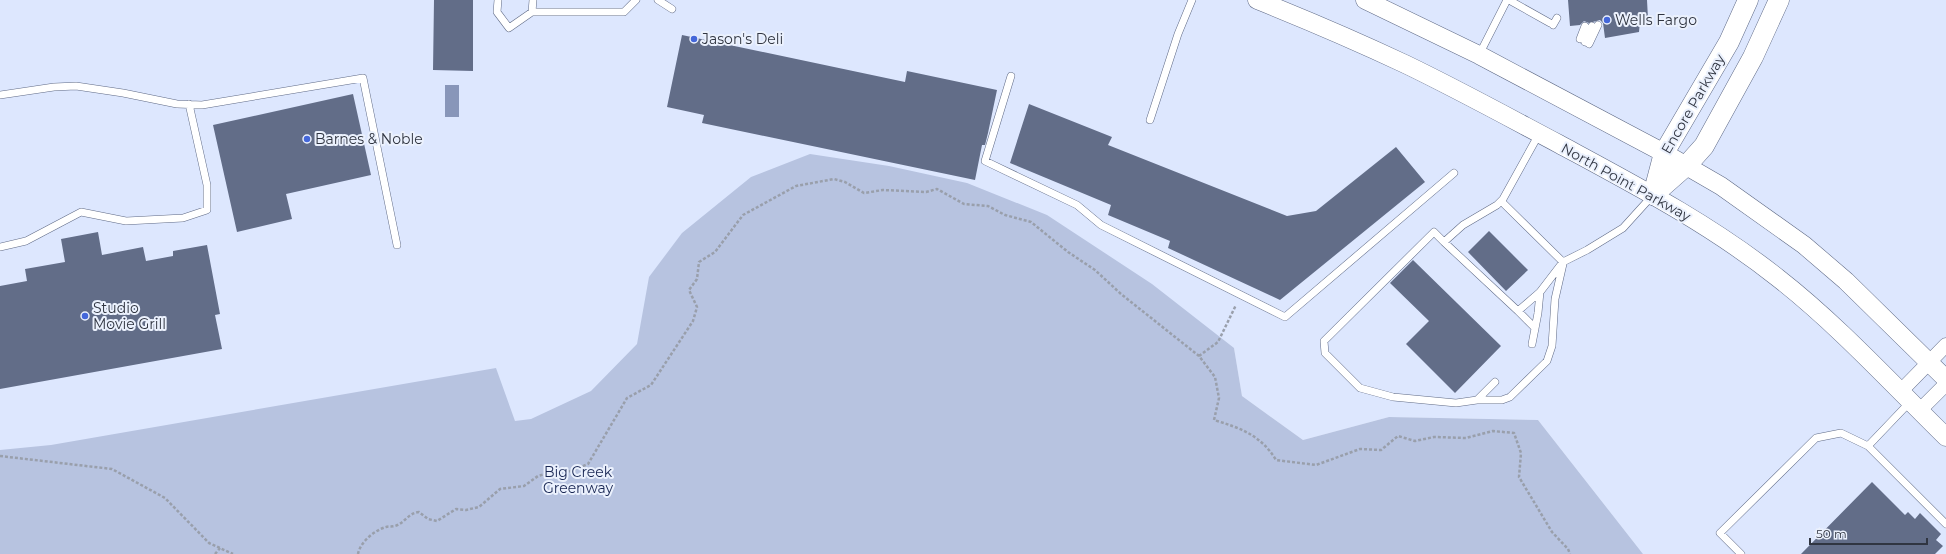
<svg xmlns="http://www.w3.org/2000/svg" width="1946" height="554" font-family="Montserrat,sans-serif">
<rect width="100%" height="100%" fill="#ebf1fd"/>
<path fill="#dde7fe" d="M0 0H1946V554H1643L1538 420 1389 417 1303 440 1242 396 1234 348 615 455 0 535Z"/>
<path fill="#b7c3e0" d="M810 154 889 166 967 183 1047 215 1152 284 1234 348 1242 396 1303 440 1389 417 1538 420 1643 554H0V450L51 445 496 368 515 421 531 419 591 391 637 344 649 277 682 233 751 177Z"/>
<path fill="#8896b9" d="M445 85H459V117H445Z"/>
<path fill="#626d88" d="M434 0H473V71L433 70Z
M1568 0H1647L1648 19 1640 21 1639 32 1605 38 1603 23 1600 20 1589 23 1584 21 1580 25 1570 26Z
M682 35 905 82 907 71 997 90 988 133 985 145H982L975 180 702 123 704 115 667 107Z
M353 94 371 175 286 194 292 219 237 232 213 125Z
M1029 104 1112 137 1108 145 1287 216 1316 211 1396 147 1425 182 1280 300 1168 248 1170 241 1108 215 1111 205 1010 163Z
M1489 231 1528 270 1506 291 1468 252Z
M98 232 102 255 143 247 146 261 173 256V251L207 245 220 314 215 315 222 349 0 389V286L27 281 25 269 65 262 61 239Z
M1413 260 1501 346 1455 393 1406 344 1429 321 1390 283Z
M1872 482 1905 515 1908 512 1915 519 1920 513 1941 534 1936 540 1943 546 1935 554H1801Z"/>
<g fill="none" stroke-linecap="round" stroke-linejoin="round">
<defs>
<path id="service" d="M498 0 497 12 509 28 532 12
M533 0 532 12H624L636 0
M658 0 672 9
M1509 0 1550 23
M1553 25 1557 18
M1580 39 1585 26
M1585 42 1592 26
M1589 44 1598 25
M1479 55 1507 0
M1011 76 985 161 1077 205 1101 225 1285 317 1454 173
M0 95 54 87 76 86 123 93 177 104 202 105 363 78 397 245
M1150 120 1178 34 1192 0
M1539 134 1503 199 1497 205 1463 225 1444 242 1518 311 1540 292 1563 262 1587 250 1623 228 1652 196
M1501 201 1563 262
M1444 242 1434 232 1324 341 1325 353 1360 388 1393 397 1456 403 1477 400 1495 382
M0 247 26 241 81 212 126 221 183 218 207 210V185L189 104
M1518 311 1535 328
M1532 344 1538 313 1540 292
M1477 400H1502L1510 397 1547 361 1552 346 1555 299 1563 264
M1868 446 1910 402
M1741 554 1720 533 1816 438 1841 433 1868 446 1946 524"/>
<path id="minor" d="M1900 392 1946 345
M1919 411 1946 384"/>
<path id="tertiary" d="M1257 0C1307 20 1356 41 1405 64 1457 89 1508 117 1559 144 1635 185 1710 224 1778 278 1837 324 1892 384 1946 437
M1365 0 1479 55 1664 153 1721 186 1804 245 1846 281 1946 379"/>
<path id="secondary" d="M1653 195 1687 165 1704 146 1753 57 1779 0
M1653 195 1664 153 1729 42 1748 0"/>
</defs>
<use href="#service" stroke="#5f6a86" stroke-width="8"/>
<use href="#minor" stroke="#5f6a86" stroke-width="15"/>
<use href="#tertiary" stroke="#5f6a86" stroke-width="19"/>
<use href="#secondary" stroke="#5f6a86" stroke-width="21"/>
<path stroke="#999fab" stroke-width="2.5" stroke-dasharray="3 2" stroke-linecap="butt" d="M1199 356 1218 342 1236 305
M0 456 112 469 165 498 209 543 233 554
M215 554 220 548
M358 554C360 542 375 530 386 527 389 526 392 527 395 526 405 523 408 513 419 512L428 519 437 521 456 509 466 510 479 507 500 489 524 486 538 476 555 471 568 472 588 464 627 398 651 385 693 321 697 307 689 290 697 279 699 262 715 252 743 215 796 186 834 179 845 182 864 193 883 190 926 192 937 189 964 204 988 206 1005 215 1031 222 1068 252 1095 270 1121 294 1199 356 1215 377 1219 398 1214 420C1240 428 1261 435 1276 460L1316 465 1360 449 1381 450 1398 436 1415 441 1434 437 1466 438 1493 431 1514 433 1521 453 1519 477 1552 532 1568 549 1570 554"/>
<use href="#service" stroke="#fff" stroke-width="7"/>
<use href="#minor" stroke="#fff" stroke-width="14"/>
<use href="#tertiary" stroke="#fff" stroke-width="18"/>
<use href="#secondary" stroke="#fff" stroke-width="20"/>
</g>
<g fill="#4467da" stroke="#ebf1fd" stroke-width="1.5">
<circle cx="1607" cy="20" r="4"/>
<circle cx="694" cy="39" r="4"/>
<circle cx="307" cy="139" r="4"/>
<circle cx="85" cy="316" r="4"/>
</g>
<g text-anchor="middle" dominant-baseline="central" stroke-width="4" stroke-linejoin="round" paint-order="stroke">
<g font-size="14" fill="#303541" stroke="#ebf1fd" text-anchor="start">
<text x="1615" y="20">Wells Fargo</text>
<text x="702" y="39">Jason's Deli</text>
<text x="315" y="139">Barnes &amp; Noble</text>
<text x="93" y="308">Studio<tspan x="93" dy="16">Movie Grill</tspan></text>
</g>
<g font-size="14" fill="#303541" stroke="#ebf1fd">
<text transform="translate(1693 104) rotate(-60)">Encore Parkway</text>
<text transform="translate(1626 182) rotate(29)">North Point Parkway</text>
</g>
<g font-size="14" fill="#182653" stroke="#ebf1fd">
<text x="578" y="472">Big Creek<tspan x="578" dy="16">Greenway</tspan></text>
</g>
</g>
<path d="M1810 538v6h117v-6" fill="none" stroke="#303541" stroke-width="2"/>
<text x="1816" y="538" font-size="12" fill="#303541" stroke="#ebf1fd" stroke-width="3" paint-order="stroke">50 m</text>
</svg>
